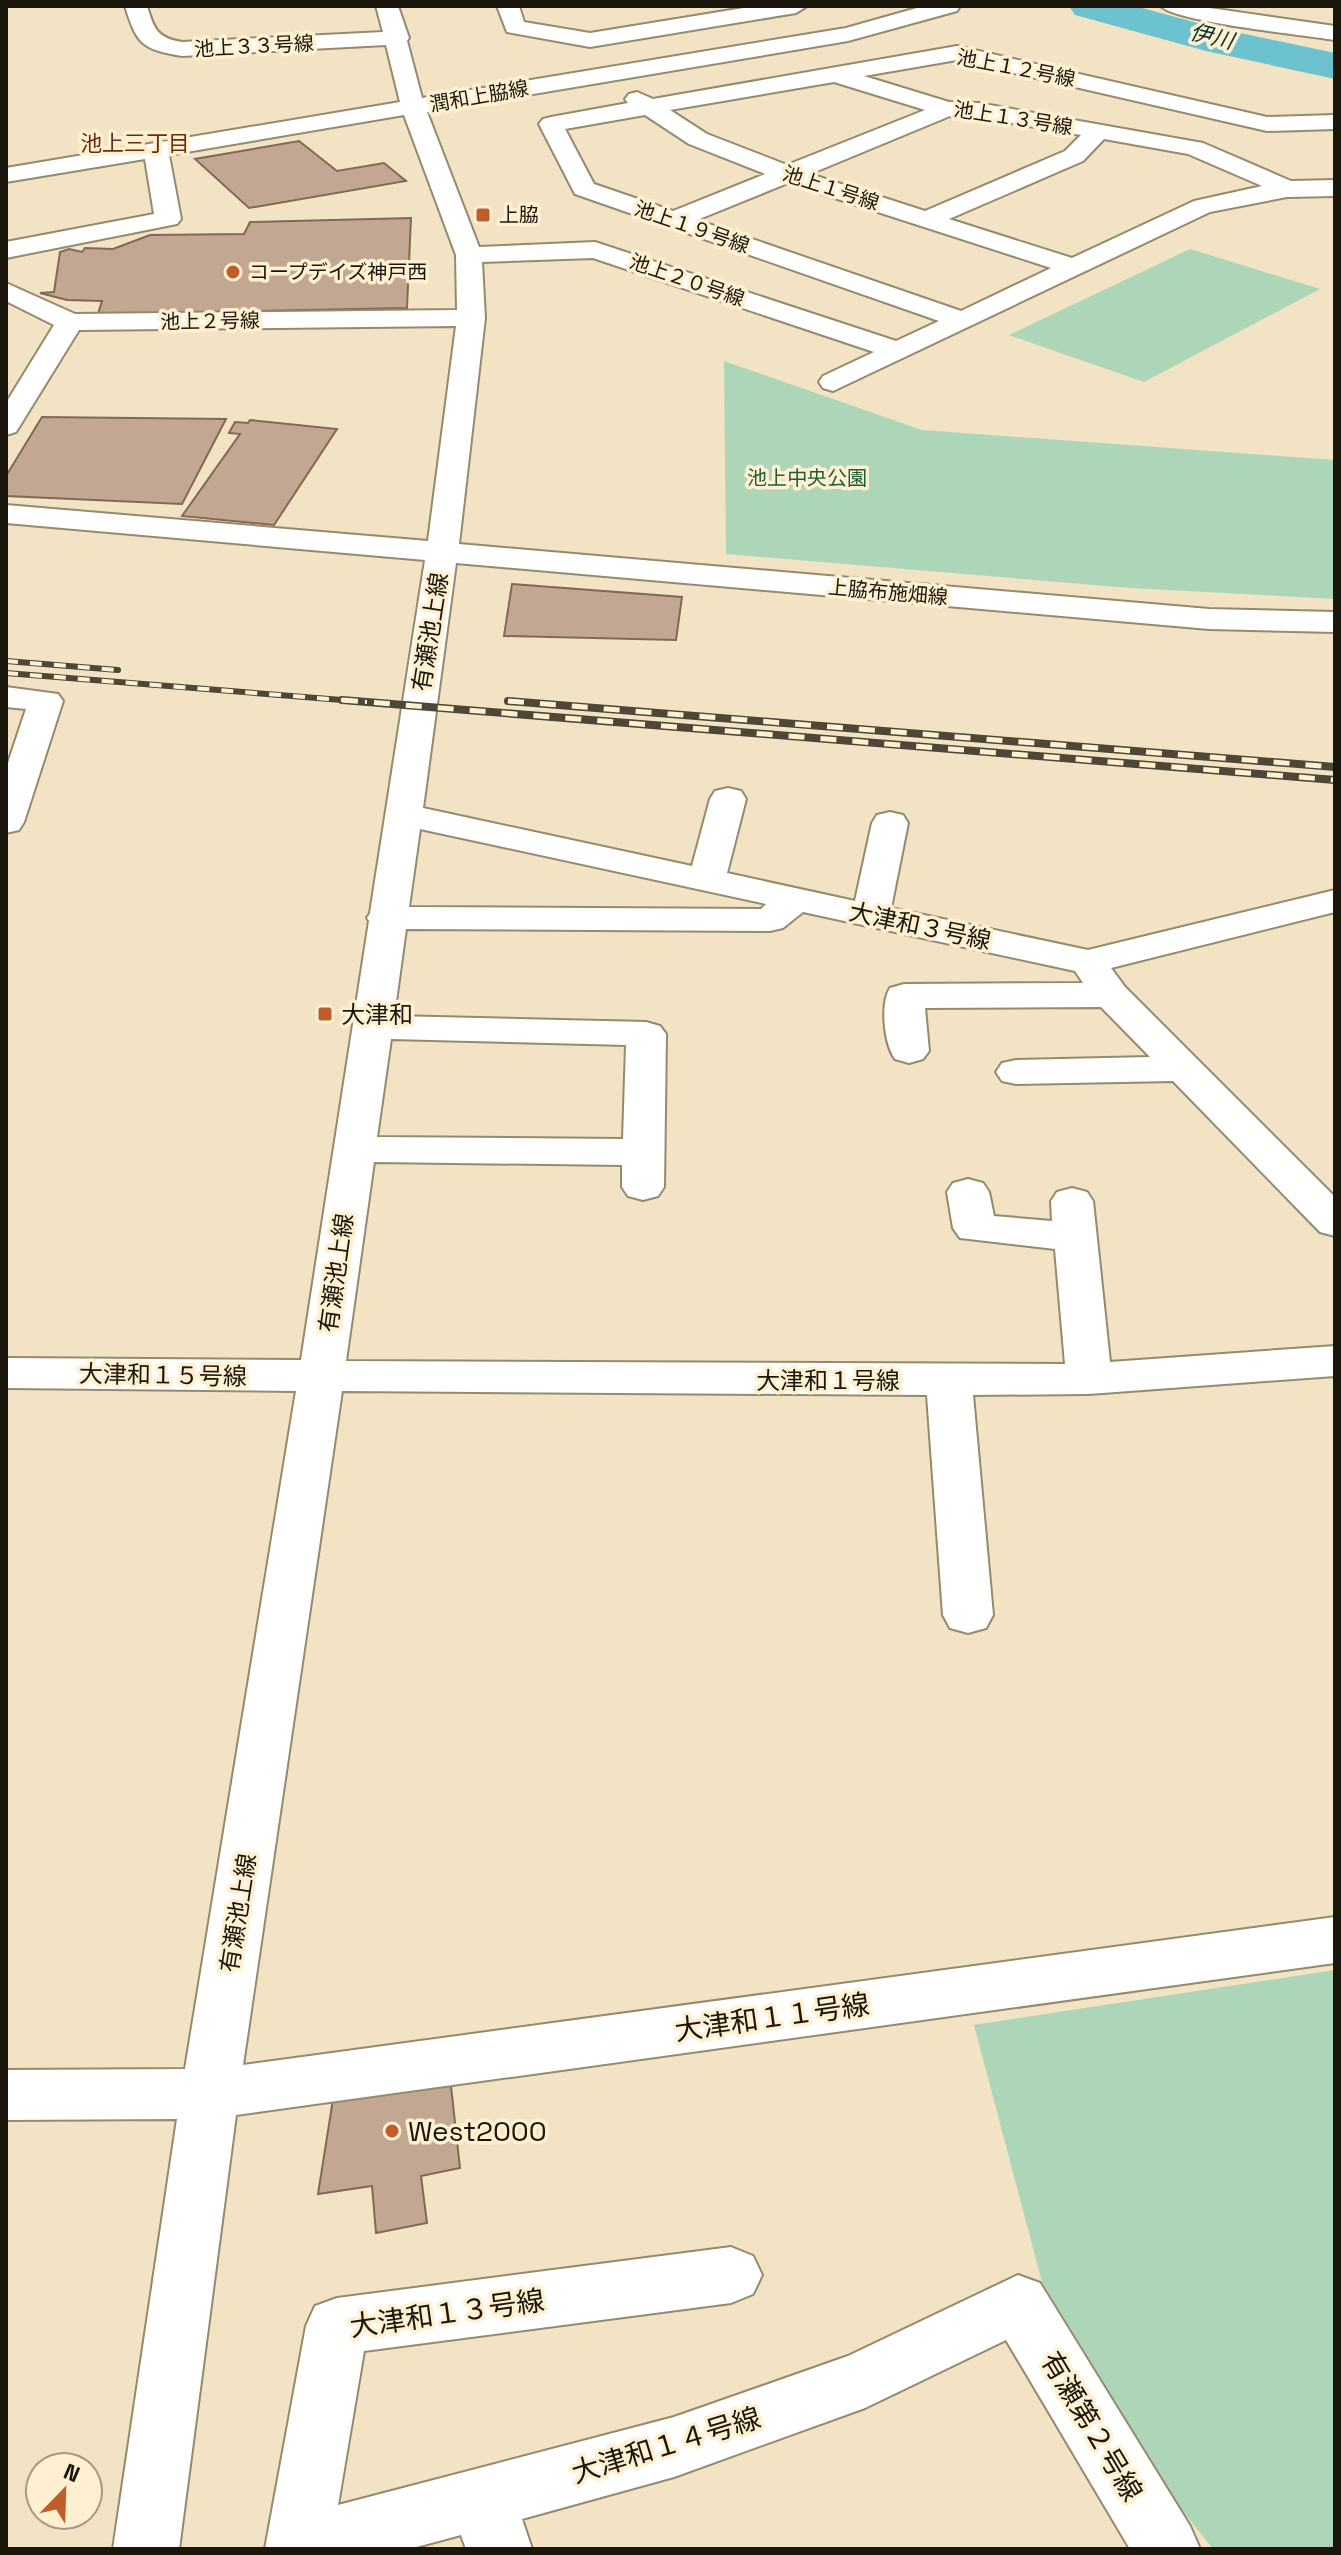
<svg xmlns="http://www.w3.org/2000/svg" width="1341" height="2555" font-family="'Space Grotesk','Noto Sans JP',sans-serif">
<rect width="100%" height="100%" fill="#f1e3c4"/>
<path fill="#add6b8" d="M1190 249 1320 289 1144 382 1009 335Z
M724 361 922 430 1335 460V599L1130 588 726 554Z
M1335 1970V2549H1213L1181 2509 1042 2282 974 2025Z"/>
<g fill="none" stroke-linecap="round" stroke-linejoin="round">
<path fill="#6cc2ce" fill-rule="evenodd" d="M1069 6H1135L1212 27 1335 53V79L1206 51 1075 15Z"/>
</g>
<path fill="#c2a792" stroke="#826956" stroke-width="2" d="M299 141 337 171 384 163 406 181 249 208 195 159Z
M411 218 407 308 98 314 102 301 67 300 40 293 54 292 60 252 69 249 82 252 85 248 113 249 150 235 244 234 250 222Z
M42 417 226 419 182 504 6 496V476Z
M250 420 337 429 274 525 182 516 240 434 229 433 235 422 248 423Z
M512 584 682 597 676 640 504 636Z
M450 2077 460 2168 421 2176 427 2223 376 2233 372 2186 318 2194 334 2093Z"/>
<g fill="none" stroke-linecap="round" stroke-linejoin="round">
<defs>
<path id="minor" d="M125 6H147C154 29 157 38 182 42L383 32 376 6H398L409 38 407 41 422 98 846 28 924 6H960L957 11 848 41 427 112 479 247 595 242 896 341 939 321 575 194 539 124 543 119 551 117 628 103 625 99 629 94 637 92 653 99 957 46 1267 117 1335 115V129L1267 131 957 60 864 76 949 102 978 103 1203 143 1291 181 1335 180V196L1287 197 1210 212 833 391 823 388 819 382 823 376 874 352 593 258 482 262 485 318 459 544 1209 609 1335 612V632L1209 629 456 563 423 808 692 866 710 799 715 791 728 788 741 791 746 799 727 873 855 901 872 823 877 815 890 812 903 815 908 823 891 908 1088 950 1335 890V912L1111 968 1125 987 1335 1197V1236L1320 1232 1173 1081 1016 1084 1002 1081 996 1072 1002 1063 1016 1060 1150 1057 1101 1007 925 1008 929 1051 923 1059 909 1063 895 1059C884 1044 880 1003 890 988L904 984 1083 983 1075 971 803 912 783 928 770 931 406 929 394 1016 646 1022 660 1026 666 1034 664 1187 658 1196 643 1200 628 1196 622 1187V1165L374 1162 346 1361 1065 1364 1055 1249 960 1238 953 1228 947 1192 953 1183 968 1179 983 1183 989 1192 994 1216 1052 1221 1051 1201 1057 1192 1072 1188 1087 1192 1093 1201 1110 1362 1335 1346V1376L1089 1394 973 1395 993 1615 986 1628 968 1633 950 1628 943 1615 927 1395 342 1391 243 2065 1335 1917V1963L236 2115 179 2549H113L177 2119 6 2120V2070L185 2069 296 1391 6 1388V1358L301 1360 369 921 367 918 370 913 425 560 6 523V505L428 541 456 326 79 330 16 432 6 435V403L54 325 6 301V283L75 314 457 310 456 255 404 115 169 155 181 219 177 224 6 258V242L154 214 145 159 6 182V168L400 102 386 45 182 56C142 49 137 45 125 6ZM834 82 925 110 787 165 707 134 670 110ZM645 115 689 144 765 174 673 211 594 184 565 129ZM950 116 978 117 1081 135 1065 151 925 211 810 174ZM1104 139 1188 154 1262 186 1194 201 1072 258 949 219 1083 161ZM788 183 1051 268 961 311 697 220ZM420 829 766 904 761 909 409 907ZM391 1039 626 1045 623 1139 377 1137Z
M497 6H519L524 22 590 33 756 6H807L796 13 590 47 507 32Z
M1161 6H1196L1335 26V40C1306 35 1174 22 1161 6Z
M6 687 58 694 63 701 24 822 19 830 6 833V769L26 709 6 707Z
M731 2247 753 2256 762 2275 753 2294 731 2303 364 2351 338 2505 674 2417 848 2356 1018 2275 1040 2283 1190 2526 1200 2549H1130L1006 2340 865 2408 674 2477 522 2519 532 2549H466L461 2535 409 2549H265L306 2326 315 2306 337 2298Z"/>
</defs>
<use href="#minor" stroke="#96896d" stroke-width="4"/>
<use href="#minor" fill="#fff" fill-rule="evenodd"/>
<defs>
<path id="rail-far1" d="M6 661 118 670
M6 673 367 702
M508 701 521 702"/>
<path id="rail" d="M342 700 1335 780
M508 701 1335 767"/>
</defs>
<use href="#rail-far1" stroke="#4e4637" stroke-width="6"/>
<use href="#rail" stroke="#4e4637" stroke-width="8"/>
<use href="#rail-far1" stroke="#fff0d1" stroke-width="4" stroke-dasharray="12" stroke-linecap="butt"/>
<use href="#rail" stroke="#fff0d1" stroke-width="5" stroke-dasharray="16" stroke-linecap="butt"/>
</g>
<g fill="#c15c2b" stroke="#fff0d1" stroke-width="3">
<rect x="475" y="207" width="16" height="16" rx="4"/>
<circle cx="233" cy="272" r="8"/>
<rect x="317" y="1006" width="16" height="16" rx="4"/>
<circle cx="392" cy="2131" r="8"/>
</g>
<g text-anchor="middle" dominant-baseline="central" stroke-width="7" stroke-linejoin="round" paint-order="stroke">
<g font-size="20" fill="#1b160b" stroke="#fff0d1">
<text transform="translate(254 46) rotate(-3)">池上３３号線</text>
<text transform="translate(1016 68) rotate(11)">池上１２号線</text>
<text transform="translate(479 96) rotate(-10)">潤和上脇線</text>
<text transform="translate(1013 118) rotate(9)">池上１３号線</text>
<text transform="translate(831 188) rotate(18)">池上１号線</text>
<text transform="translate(692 227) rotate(19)">池上１９号線</text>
<text transform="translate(687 280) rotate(19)">池上２０号線</text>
<text transform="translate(210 321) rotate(-1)">池上２号線</text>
<text transform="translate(888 592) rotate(5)">上脇布施畑線</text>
</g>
<g font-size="20" fill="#1b160b" stroke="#fff0d1" text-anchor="start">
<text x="499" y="215">上脇</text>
<text x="249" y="272">コープデイズ神戸西</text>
</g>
<g font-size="20" fill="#1e5e37" stroke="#fff0d1">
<text x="807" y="478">池上中央公園</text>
</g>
<g font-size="22" font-style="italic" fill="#063137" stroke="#fff0d1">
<text transform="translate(1212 36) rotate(14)">伊川</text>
</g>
<g font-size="22" fill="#6b2c0b" stroke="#fff0d1">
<text x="135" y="143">池上三丁目</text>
</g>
<g font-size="24" fill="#1b160b" stroke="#fff0d1">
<text transform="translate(430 632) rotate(-81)">有瀬池上線</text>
<text transform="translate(920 926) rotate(12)">大津和３号線</text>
<text transform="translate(336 1273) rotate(-82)">有瀬池上線</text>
<text transform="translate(163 1375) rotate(1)">大津和１５号線</text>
<text x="828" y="1380">大津和１号線</text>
<text transform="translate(238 1913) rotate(-81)">有瀬池上線</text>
</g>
<g font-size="24" fill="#1b160b" stroke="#fff0d1" text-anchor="start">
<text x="341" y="1014">大津和</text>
</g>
<g font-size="28" fill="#1b160b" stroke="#fff0d1">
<text transform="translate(772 2017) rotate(-8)">大津和１１号線</text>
<text transform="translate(447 2313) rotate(-8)">大津和１３号線</text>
<text transform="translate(1092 2426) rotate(59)">有瀬第２号線</text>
<text transform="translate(666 2445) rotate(-17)">大津和１４号線</text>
</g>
<g font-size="28" fill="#1b160b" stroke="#fff0d1" text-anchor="start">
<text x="408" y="2131">West2000</text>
</g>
</g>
<rect width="1341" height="2555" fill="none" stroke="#1b160b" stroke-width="16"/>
<g transform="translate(64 2491) rotate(23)"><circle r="38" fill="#fff0d1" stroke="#a49982" stroke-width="2"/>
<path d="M0-6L14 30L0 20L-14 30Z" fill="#c15c2b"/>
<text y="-12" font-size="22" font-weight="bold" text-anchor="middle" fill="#1b160b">N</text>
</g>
</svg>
